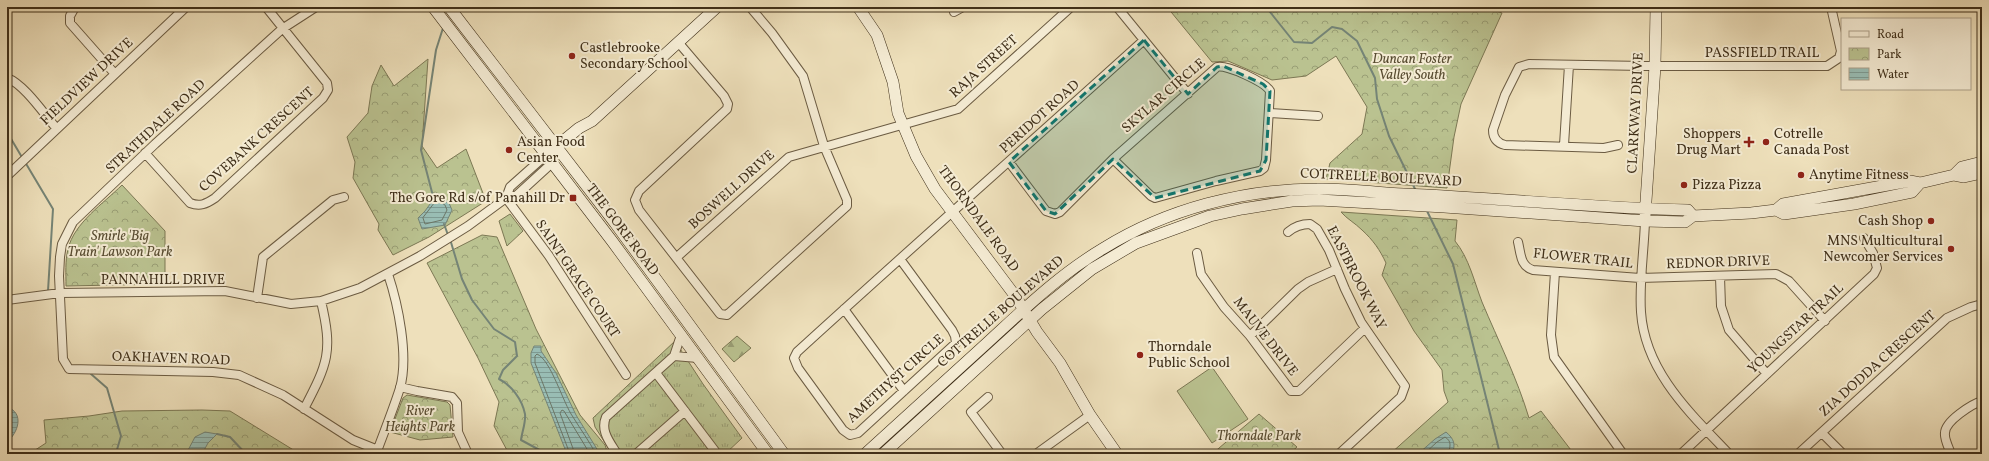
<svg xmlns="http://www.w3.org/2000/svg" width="1989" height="461" font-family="Vollkorn,serif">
<defs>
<pattern id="grass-tufts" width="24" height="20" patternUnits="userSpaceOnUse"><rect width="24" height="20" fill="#bac290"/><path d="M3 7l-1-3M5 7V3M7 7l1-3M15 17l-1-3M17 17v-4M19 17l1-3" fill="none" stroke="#999e75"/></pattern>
<pattern id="forest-firs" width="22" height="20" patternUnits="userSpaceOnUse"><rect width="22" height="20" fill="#bac290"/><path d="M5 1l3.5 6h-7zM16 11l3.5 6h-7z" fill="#999e75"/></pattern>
<pattern id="park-crowns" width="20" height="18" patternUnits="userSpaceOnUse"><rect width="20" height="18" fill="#bac290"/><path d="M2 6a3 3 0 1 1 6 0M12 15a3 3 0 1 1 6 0" fill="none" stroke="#999e75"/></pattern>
<pattern id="water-rules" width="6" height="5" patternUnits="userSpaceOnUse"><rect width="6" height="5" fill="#99bdb4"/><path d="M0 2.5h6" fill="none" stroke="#7e9a92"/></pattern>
</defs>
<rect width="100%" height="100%" fill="#eee0bb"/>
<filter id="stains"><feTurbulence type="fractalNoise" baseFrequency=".005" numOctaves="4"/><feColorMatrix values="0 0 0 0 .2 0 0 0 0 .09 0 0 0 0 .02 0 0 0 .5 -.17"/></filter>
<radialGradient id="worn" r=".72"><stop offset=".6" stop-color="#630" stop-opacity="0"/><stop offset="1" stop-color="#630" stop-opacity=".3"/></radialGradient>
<path fill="url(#grass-tufts)" stroke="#7c7854" d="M510 214 523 231 507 246 499 221Z
M675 341 703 384 742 438 725 454H612L595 427 593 418Z"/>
<path fill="url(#forest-firs)" stroke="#7c7854" d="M737 336 751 348 734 362 722 349Z"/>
<path fill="url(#park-crowns)" stroke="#7c7854" d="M1167 7H1483L1502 13 1461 104 1454 137 1447 188 1326 179 1330 163 1362 134 1367 107 1336 56 1306 76 1272 80 1228 61 1212 62Z
M428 59 422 146 437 168 466 149 486 201 429 237 393 255 378 230 379 224 353 178 355 162 347 137 368 113 372 86 381 65 394 86Z
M122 185 165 231V284L66 286C66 274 65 261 68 249 74 223 104 203 122 185Z
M1341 212 1457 220 1455 241C1469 258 1474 281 1482 302 1498 340 1517 378 1529 418L1541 411 1574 454H1390L1448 402 1444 391 1442 370 1414 331 1382 275 1386 263C1380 250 1373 240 1362 230 1355 223 1347 219 1341 212Z
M482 235 497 237 536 329 580 415 605 445 608 454H509L494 426 499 402 478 358 427 263Z
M407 395 447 402 450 405 453 437 420 440 390 432 403 398Z
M202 410 230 411 300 454H29L46 443 44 420 89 416 122 411Z
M1259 414 1297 447 1289 454H1212Z"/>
<path fill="#bac290" stroke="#7c7854" d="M1212 367 1248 419 1212 443 1177 391Z"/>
<path fill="url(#water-rules)" stroke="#758476" d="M438 193 449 203 452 210 445 225 422 229 418 218 425 211Z
M534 346H541V351L556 373 576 415 600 454H567L531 363V353Z
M7 407C25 413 18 433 7 442Z
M205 432 217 434 208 443 202 454H186L195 437Z
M1446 432C1454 439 1456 444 1452 454H1418L1435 439Z"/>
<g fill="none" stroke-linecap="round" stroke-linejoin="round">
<path stroke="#6c7666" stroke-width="1" d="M437 200 445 205 447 210 442 220 425 224 423 218Z
M570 454 535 363V356L537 354C551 360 563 403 573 417 581 430 589 441 596 454
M575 454 560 413 562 410 564 411 590 454
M1424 454 1437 442 1445 437C1453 442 1449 447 1449 454"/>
<path stroke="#758476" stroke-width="2" d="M1266 7 1294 42 1312 43 1332 27 1342 29 1357 41 1375 78 1377 99 1389 136 1416 191
M7 132 23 159
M25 162 53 209 48 291
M434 200 421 150 436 50 443 28
M1427 211 1453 264 1500 454
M444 224 448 235
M450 239 462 279 472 300 494 329 515 342 517 356 503 370 499 379C511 385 522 399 525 414 526 422 522 432 521 440L547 454
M91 374 107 388 121 436 116 453
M217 434 230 437 246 454"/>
<path stroke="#99bdb4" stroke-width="11" d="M213 454H217"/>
<defs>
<path id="street" d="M75 7 70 16V23L115 74
M316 7 282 29 155 144 73 222 62 244 60 257 59 276 63 359 69 369 213 372 239 375 283 395 353 440 378 450
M1117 7 1188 94
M954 12 963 7
M678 42 724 96 728 104 727 109 639 191 635 200 639 210 720 314 727 315 847 206V200L824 146 803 76 772 33 750 7
M7 78C24 84 44 114 57 129
M1270 113 1318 116
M1564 145 1569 65
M1618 145 1604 148 1505 145C1497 143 1493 138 1493 130L1505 95 1519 67 1529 64 1644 66H1827L1839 58 1841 51 1831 7
M145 153 190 203C200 207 206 204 215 198L323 98 328 90 327 83 266 7
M1009 162 1046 211 1055 214 1060 212 1113 159 1217 67C1226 64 1265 82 1270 91L1266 160 1264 168 1260 171 1216 181 1155 198 1151 196 1113 159
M7 176 186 7
M506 198 549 256 626 375
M506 198 510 187 546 155
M1645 221C1644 252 1639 282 1641 312 1645 372 1691 414 1729 454
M1288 232C1295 226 1301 224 1310 224L1317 229 1329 250 1345 289 1361 322 1405 386 1401 397 1339 454
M1518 242C1521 254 1520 266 1533 270L1640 278 1776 274 1789 281 1825 321
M1197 253 1201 274 1224 307 1250 336 1291 391H1299L1365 328
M677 257 789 157 958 109 1071 7
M900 259 952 330 955 336 956 343 858 433 850 435 843 430 798 368 794 358 797 352C912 247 1029 144 1144 40
M1555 272 1551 335 1554 357 1623 454
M1720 277 1721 306 1729 330 1767 374
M257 298 263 257 333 200 344 197
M7 300 60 293 225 291 291 304 321 301 360 288 420 256 468 226 506 198 517 195 552 163
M844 309 904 391
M1250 336 1298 289 1308 282 1337 269
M674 356 698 358
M656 373 715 451 711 454
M400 387 417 391 452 397 457 403 458 432 468 454
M988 397 971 412 1002 454
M304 409C328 363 333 352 321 301
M1822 433 1843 454
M376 454C384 432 393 410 400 388 409 356 398 304 388 274
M617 454C610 442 600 431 606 417L674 356 681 335
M636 454 685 411
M1036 454 1090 415
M1681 454 1874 274 1877 268 1873 253 1864 238
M1798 454 1947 318 1971 307 1982 304
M1951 454C1949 448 1944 439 1945 433 1945 421 1972 404 1982 401"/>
<path id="secondary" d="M433 7 612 241 768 454
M449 7 615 223 784 454
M858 7 877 35 893 82 898 113 916 156 935 189 1016 297 1037 332 1060 363 1090 415 1117 454
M551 151 579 128 592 121 717 7
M1954 175 1962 167 1982 162
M1776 210 1783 204 1910 181 1920 183 1954 175 1964 177 1982 173
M1645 216 1655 66 1656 7
M865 454C906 417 946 380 987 343 1024 309 1060 274 1104 248 1167 209 1244 189 1317 189 1347 188 1375 193 1404 194 1499 198 1593 208 1688 210L1693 216
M883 454 1042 309 1092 269 1136 243 1210 216 1242 209 1292 201 1319 200 1444 207 1645 221 1685 222 1693 216 1751 213 1776 210 1784 214 1854 204 1912 192 1920 183"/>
</defs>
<use href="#street" stroke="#6b5b42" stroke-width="10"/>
<use href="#secondary" stroke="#3f2f19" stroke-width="12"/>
<use href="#street" stroke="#f4ebd3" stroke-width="8"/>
<use href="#secondary" stroke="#f4ebd3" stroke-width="11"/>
</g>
<path fill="#0f766e" fill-opacity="0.2" stroke="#0f766e" stroke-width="3" stroke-dasharray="8 5" stroke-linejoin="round" d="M1144 40 1188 94 1217 67 1223 66 1263 84 1270 91 1266 160 1260 171 1155 198 1113 159 1055 214 1046 211 1009 162Z"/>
<g fill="#8f2418" stroke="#f4ebd3" stroke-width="1.5">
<circle cx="572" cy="56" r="4"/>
<path d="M1747 136h4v4h4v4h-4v4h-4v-4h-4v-4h4z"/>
<circle cx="1766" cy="142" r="4"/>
<circle cx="509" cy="150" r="4"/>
<circle cx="1801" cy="175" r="4"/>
<circle cx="1684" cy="185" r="4"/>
<rect x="569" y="194" width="8" height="8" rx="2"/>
<circle cx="1931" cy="221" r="4"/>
<circle cx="1951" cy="249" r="4"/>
<circle cx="1140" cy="355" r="4"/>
</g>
<g text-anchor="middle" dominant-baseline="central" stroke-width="4" stroke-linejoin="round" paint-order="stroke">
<g font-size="14" fill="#3f2f19" stroke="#f4ebd3" text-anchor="start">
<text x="580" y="48">Castlebrooke<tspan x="580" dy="16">Secondary School</tspan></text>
<text x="1741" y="134" text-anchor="end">Shoppers<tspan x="1741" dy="16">Drug Mart</tspan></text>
<text x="1774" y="134">Cotrelle<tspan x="1774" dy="16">Canada Post</tspan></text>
<text x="517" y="142">Asian Food<tspan x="517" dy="16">Center</tspan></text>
<text x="1809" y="175">Anytime Fitness</text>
<text x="1692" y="185">Pizza Pizza</text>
<text x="565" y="198" text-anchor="end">The Gore Rd s/of Panahill Dr</text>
<text x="1923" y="221" text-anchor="end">Cash Shop</text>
<text x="1943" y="241" text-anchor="end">MNS Multicultural<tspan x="1943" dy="16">Newcomer Services</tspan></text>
<text x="1148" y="347">Thorndale<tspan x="1148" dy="16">Public School</tspan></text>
</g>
<g font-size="14" fill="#3f2f19" stroke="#f4ebd3">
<text x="1762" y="53">PASSFIELD TRAIL</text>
<text transform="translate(984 67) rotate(-42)">RAJA STREET</text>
<text transform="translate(87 82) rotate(-43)">FIELDVIEW DRIVE</text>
<text transform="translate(1164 96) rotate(-41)">SKYLAR CIRCLE</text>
<text transform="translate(1636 113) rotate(-87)">CLARKWAY DRIVE</text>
<text transform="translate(1040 117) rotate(-42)">PERIDOT ROAD</text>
<text transform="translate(156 127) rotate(-43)">STRATHDALE ROAD</text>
<text transform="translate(257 140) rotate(-42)">COVEBANK CRESCENT</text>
<text transform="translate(1381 178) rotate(3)">COTTRELLE BOULEVARD</text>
<text transform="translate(732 190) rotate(-42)">BOSWELL DRIVE</text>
<text transform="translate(978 219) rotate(54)">THORNDALE ROAD</text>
<text transform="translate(622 230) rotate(53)">THE GORE ROAD</text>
<text transform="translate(1583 259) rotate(6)">FLOWER TRAIL</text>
<text transform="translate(1718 263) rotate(-2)">REDNOR DRIVE</text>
<text transform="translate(1356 278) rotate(63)">EASTBROOK WAY</text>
<text transform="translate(577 279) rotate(56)">SAINT GRACE COURT</text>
<text x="163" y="280">PANNAHILL DRIVE</text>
<text transform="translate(1001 312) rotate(-41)">COTTRELLE BOULEVARD</text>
<text transform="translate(1796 329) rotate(-43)">YOUNGSTAR TRAIL</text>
<text transform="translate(1265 337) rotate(52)">MAUVE DRIVE</text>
<text transform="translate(171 359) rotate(2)">OAKHAVEN ROAD</text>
<text transform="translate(1878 364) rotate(-42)">ZIA DODDA CRESCENT</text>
<text transform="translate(896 379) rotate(-42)">AMETHYST CIRCLE</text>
</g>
<g font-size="14" font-style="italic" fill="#584c31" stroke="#f4ebd3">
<text x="1412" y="59">Duncan Foster<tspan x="1412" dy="16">Valley South</tspan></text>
<text x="120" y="236">Smirle 'Big<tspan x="120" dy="16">Train' Lawson Park</tspan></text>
<text x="420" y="411">River<tspan x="420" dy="16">Heights Park</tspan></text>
<text x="1259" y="436">Thorndale Park</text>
</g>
</g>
<rect width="1989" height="461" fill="none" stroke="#eee0bb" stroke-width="24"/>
<rect x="8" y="8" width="1973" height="445" fill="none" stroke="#3f2f19" stroke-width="2"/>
<rect x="12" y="12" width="1965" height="437" fill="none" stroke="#3f2f19"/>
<rect x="1841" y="18" width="130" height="72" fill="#f4ebd3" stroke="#aca089"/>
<rect x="1849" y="31" width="20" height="6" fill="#f4ebd3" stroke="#aca089"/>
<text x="1877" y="38" font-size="12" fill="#3f2f19">Road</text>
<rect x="1849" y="48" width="20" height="12" fill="url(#park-crowns)" stroke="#aca089"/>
<text x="1877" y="58" font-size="12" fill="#3f2f19">Park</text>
<rect x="1849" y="68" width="20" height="12" fill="url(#water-rules)" stroke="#aca089"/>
<text x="1877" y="78" font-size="12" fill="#3f2f19">Water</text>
<rect width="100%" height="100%" filter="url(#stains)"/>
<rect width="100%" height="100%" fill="url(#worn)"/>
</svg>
